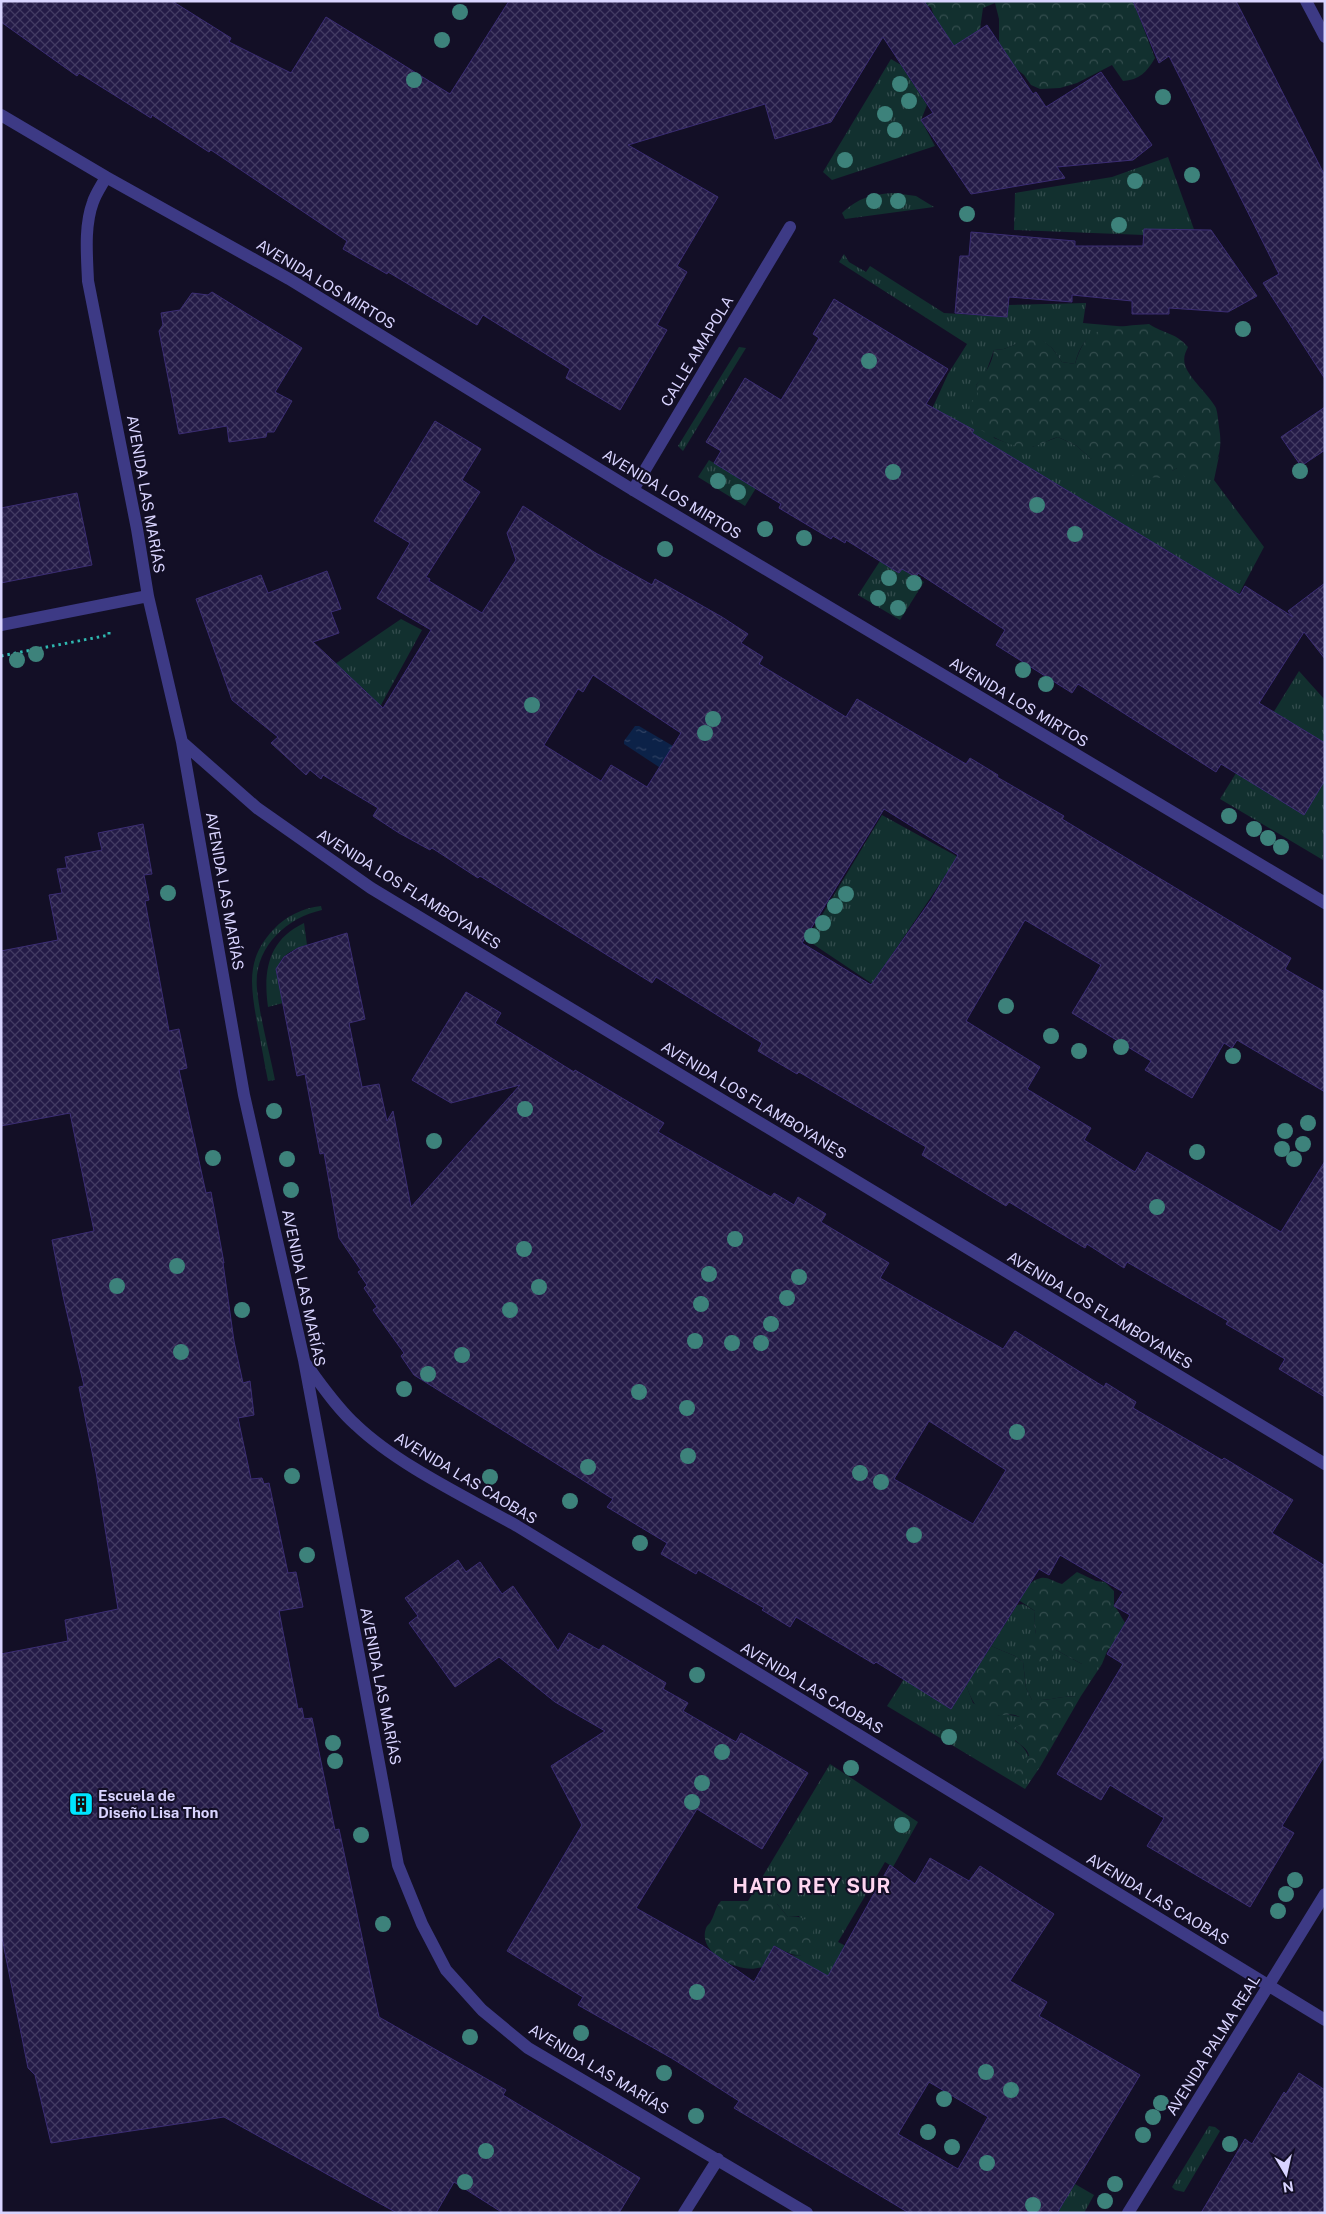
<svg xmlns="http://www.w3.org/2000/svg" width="1326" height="2214" font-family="'Public Sans',sans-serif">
<defs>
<pattern id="grass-tufts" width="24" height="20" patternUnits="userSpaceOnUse" patternTransform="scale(1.25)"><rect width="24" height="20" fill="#12302f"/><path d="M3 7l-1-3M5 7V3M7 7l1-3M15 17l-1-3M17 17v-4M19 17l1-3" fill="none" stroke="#344d4e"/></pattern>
<pattern id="forest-crowns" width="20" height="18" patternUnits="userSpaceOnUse" patternTransform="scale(1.25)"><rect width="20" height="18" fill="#12302f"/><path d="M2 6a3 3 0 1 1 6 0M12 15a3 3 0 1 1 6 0" fill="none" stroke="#344d4e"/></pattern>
<pattern id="water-ripples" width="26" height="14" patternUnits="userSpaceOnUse" patternTransform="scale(1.25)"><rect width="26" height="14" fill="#0c2248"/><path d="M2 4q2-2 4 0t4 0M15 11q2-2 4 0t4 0" fill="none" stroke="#2f4163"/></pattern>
<pattern id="building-cross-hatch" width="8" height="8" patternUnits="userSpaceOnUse" patternTransform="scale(1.25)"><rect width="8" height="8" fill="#241b47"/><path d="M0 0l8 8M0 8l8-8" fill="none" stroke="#433b63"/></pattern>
</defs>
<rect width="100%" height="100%" fill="#130f26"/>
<path fill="url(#grass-tufts)" d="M891 59 901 65 927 105 921 120 935 146 832 180 823 172Z
M1168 157 1196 235 1174 229H1144V235L1014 230 1015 193 1112 177Z
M894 193 916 196 934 207 845 219 842 213C858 198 872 194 894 193Z
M844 254 849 262 866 272 870 266 944 313 1006 317 1008 305 1086 303 1083 323 1128 327C1099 330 1083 332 1075 364L1062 362 1052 348 1036 336 1004 349 994 350 985 375 976 385 994 438 1007 443 1032 447 1058 437 1077 446 1090 458 1172 471 1177 468H1211L1219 456 1214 480 1264 547 1239 594 932 409 948 374 967 344 839 262Z
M739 347 746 348 683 451 678 446Z
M709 460 756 488 745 506 698 477Z
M880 561 899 573 902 569 924 582 900 620 858 595Z
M401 619 422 630 363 738 361 697 366 691 352 679 347 683 335 664Z
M1299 671 1325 700V743L1281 716 1243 777 1325 780 1323 860 1220 799Z
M882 815 958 857 887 962 883 991 807 940Z
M321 906 322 910C285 918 253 949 257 989 260 1019 269 1050 275 1080L268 1081C264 1062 261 1042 257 1023 251 986 245 959 274 929 286 916 303 908 321 906Z
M304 923 307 945C270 956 276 972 283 1003L268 1007C263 971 268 940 304 923Z
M1023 1604 1035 1611 1034 1623 1036 1634 1056 1650 1082 1664H1102L1081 1696C1064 1695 1049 1701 1032 1700L1026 1688 1023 1662 1015 1656 991 1646 1017 1605Z
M911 1668 922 1691 951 1709 966 1685 973 1703 996 1716 1005 1714 1020 1717V1725L1015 1741C1027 1748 1029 1758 1035 1770L1040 1767 1025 1789 887 1706Z
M830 1764 918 1822 893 1867 885 1862 838 1942 873 1960 854 1991 791 1955C803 1957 808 1954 812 1942L799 1916 788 1917 777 1904 748 1901Z
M1209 2126 1215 2127 1220 2131 1184 2192 1175 2190 1172 2187Z
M1075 2184 1094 2195 1084 2213H1043L1066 2198Z"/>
<path fill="url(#forest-crowns)" d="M923 1H1133L1155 58C1147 72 1139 80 1123 81L1112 65 1077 83 1060 88 1040 89 1031 85 1024 75 1014 67 999 44V19L995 3 983 8 980 29 954 46 934 16 931 7 924 5Z
M1149 324C1164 334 1175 332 1188 347 1185 353 1183 358 1185 365 1188 377 1209 395 1216 408 1218 414 1218 421 1219 427 1224 455 1216 477 1185 477L1177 468 1161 478 1135 476 1107 467 1090 458 1077 446 1058 437C1050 439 1039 446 1032 447 1012 450 988 434 972 425L969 404 978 395 976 385C985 374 992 364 994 350L1004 349 1036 335 1052 348 1062 362 1075 364C1078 354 1083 340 1093 334 1105 327 1135 325 1149 324Z
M1077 1572 1096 1581 1105 1582 1114 1591V1606C1121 1613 1122 1621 1129 1627L1115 1646 1108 1649 1102 1664H1082L1056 1650 1052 1659 1039 1664 1032 1659 1029 1644 1036 1634 1034 1623 1035 1611 1017 1599 1025 1582 1031 1583C1045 1573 1048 1580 1062 1584Z
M991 1646 1015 1656 1023 1662 1026 1688 1032 1700C1049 1701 1064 1695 1081 1696L1040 1767 1022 1781 1015 1779 1014 1773 1018 1762 1029 1756C1027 1746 1016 1744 1012 1736L1014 1728 1020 1725V1717C1011 1713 1006 1715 997 1716 979 1718 971 1699 966 1685Z
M766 1897 777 1904 788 1917C800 1916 804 1917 813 1926 815 1961 800 1961 775 1946L762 1967C752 1970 746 1969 736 1966 721 1962 699 1947 706 1928 707 1925 710 1924 711 1921 715 1914 715 1908 721 1901H748Z"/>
<path fill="url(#water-ripples)" d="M635 726H639L678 749 662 769 624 744V741Z"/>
<path fill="url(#building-cross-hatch)" stroke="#3b2d73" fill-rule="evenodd" d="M1 1H172L231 38 229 42 291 73 326 17 450 94 509 1H924L954 46 987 25 1033 94 1036 92 1046 107 1101 72 1152 145 1133 160 1057 167 1065 178 971 194 921 120 933 113 883 37 831 122 775 139 765 104 628 145 718 197 677 266 687 272 657 325 667 330 620 410 566 378 570 369 483 315 477 325 388 272 387 274 343 249 347 241 211 150 209 152 152 115 151 118 79 73 77 76 1 22Z
M1133 1H1236L1325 176V379L1263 283 1279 274 1169 56 1159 63Z
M1144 229 1211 230 1257 296 1228 312 1169 308V314H1132V301L1072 295V302L1009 297 1007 317 955 313 960 256H969L971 232 1075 241V246H1143Z
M212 292 302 348 275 392 292 401 274 432H267L266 437 229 442 227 426 179 434 159 331 163 325 161 313 180 310 192 293 208 295Z
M834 299 948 369 926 404 974 430 972 433 1240 595 1245 586 1293 617 1288 611 1325 583V659L1304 632 1259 703 1325 743V780L1304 815 1221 764 1216 772 1078 684 1072 693 996 645 1005 630 918 573 916 577 902 569 899 573 846 540 845 543 833 536 831 539 779 508 781 504 714 463 721 451 706 442 745 378 781 400 819 338 813 334Z
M1325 407V450L1301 466 1281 437Z
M435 421 481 449 462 480 480 492 426 577 430 579 429 581 482 613 516 560 507 533 523 506 594 552 652 585 655 579 722 617 748 634 741 643 763 657 759 664 846 717 857 699 966 764 970 758 998 775 997 777 1064 816 1062 819 1291 958 1285 969 1325 992V1092L1237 1040 1232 1048 1224 1043 1192 1098 1145 1070 1151 1061 1072 1013 1101 965 1025 920 966 1021 1040 1067 1027 1089 1091 1128 1084 1140 1135 1172 1147 1152 1281 1232 1325 1161V1397L1279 1369 1285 1359 1226 1324 1228 1321 1127 1262 1124 1268 1087 1244 1085 1248 1009 1202 1006 1206 922 1155 926 1147 799 1072 797 1074 758 1051 762 1043 656 977 652 983 480 876 478 878 432 848 430 850 399 833 373 816 378 808 323 775 321 779 310 770 306 775 271 743 278 737 232 700 196 599 261 575 268 593 327 571 341 609 331 612 339 633 313 642 383 708 431 630 377 598 410 543 374 521ZM593 675 681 733 647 787 611 765 601 781 544 745 578 689 583 692ZM884 809 958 855 931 900 871 985 802 943Z
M77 493 92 565 1 583V508Z
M143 824 152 874 144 875 149 900 145 901 160 982 169 1031 179 1029 187 1068 179 1070 206 1193 211 1192 224 1263H223L234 1341 243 1383 250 1381 254 1415 238 1418 251 1479 262 1478 264 1484 269 1483 288 1573 296 1572 303 1607 279 1611 298 1709 302 1708 304 1719 312 1718 335 1830 339 1829 379 2017 506 2090 503 2095 640 2178 619 2213H503L454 2182 436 2213H397L224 2117 51 2143 35 2075 28 2068 1 1933V1654L68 1641 65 1620 118 1609 96 1472 79 1387 84 1386 63 1296 52 1240 94 1231 70 1113 1 1126V951L58 940 49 895 62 893 57 869 67 868 65 857 102 850 98 833Z
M347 933 365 1019 349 1023 362 1087 379 1084 387 1121 393 1111 411 1207 520 1085 451 1103 412 1080 466 992 501 1013 495 1023 574 1072 575 1070 664 1123 658 1132 771 1197 774 1193 794 1205 798 1197 826 1214 821 1222 889 1263 880 1278 1003 1349 1015 1331 1104 1387 1106 1383 1136 1402 1133 1408 1222 1460 1224 1458 1293 1500 1272 1533 1325 1566V1755L1282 1826 1294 1833 1250 1907 1147 1846 1164 1818 1110 1785 1101 1800 1057 1774 1123 1664 1107 1654 1130 1615 1114 1606 1123 1592 1060 1555 1049 1575 1039 1569 951 1709 876 1662 874 1664 796 1617 790 1627 762 1610 764 1608 698 1570 696 1574 661 1554 667 1543 607 1507 613 1499 414 1375 401 1356 404 1353 373 1310 377 1307 364 1288 367 1285 358 1272 361 1270 339 1238 324 1153 320 1154 305 1074 297 1076 276 969 284 957 298 948ZM929 1421 1006 1470 973 1524 894 1479Z
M458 1560 466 1572 480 1562 502 1594 513 1586 558 1651 569 1633 599 1650 603 1645 666 1683 663 1689 688 1703 683 1711 736 1742 741 1733 808 1773 762 1849 697 1809 636 1908 703 1946 754 1982 774 1946 828 1976 890 1865 915 1884 930 1858 969 1881 980 1866 1054 1914 1010 1981 1047 2002 1039 2016 1140 2075 1057 2213H909L734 2108 739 2101 673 2059 578 2005 583 1997 507 1951 582 1825 551 1766 605 1731 555 1702 499 1657 455 1687 409 1623 418 1616 405 1598ZM929 2082 988 2117 958 2169 898 2134Z
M1299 2073 1325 2090V2213H1201L1245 2139 1252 2144 1284 2092 1286 2094Z"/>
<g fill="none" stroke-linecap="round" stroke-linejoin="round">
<path stroke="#2fb8b0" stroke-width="3" stroke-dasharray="2.5 4" stroke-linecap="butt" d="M1 656 109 635V632"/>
<path stroke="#3d3a85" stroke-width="12" d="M1306 1 1325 37
M1 115 106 177 289 279 633 490 1325 903
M106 177C102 185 96 193 93 202 84 226 87 256 88 281L137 529 148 596 182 742 244 1095 304 1360 398 1865 422 1924 446 1970 482 2010 528 2048 807 2213
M633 490 790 227
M1 625 148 596
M182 742 257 808 371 888 1325 1464
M305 1363C321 1384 336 1407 356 1425 398 1465 466 1497 517 1526L1325 2020
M684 2213 718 2159
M1128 2213 1325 1894"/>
</g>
<g fill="#3d827b">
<circle cx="460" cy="12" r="8"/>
<circle cx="442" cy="40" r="8"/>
<circle cx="414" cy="80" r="8"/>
<circle cx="900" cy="84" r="8"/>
<circle cx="1163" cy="97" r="8"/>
<circle cx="909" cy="101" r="8"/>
<circle cx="885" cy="114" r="8"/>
<circle cx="895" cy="130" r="8"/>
<circle cx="845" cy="160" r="8"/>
<circle cx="1192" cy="175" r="8"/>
<circle cx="1135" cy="181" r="8"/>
<circle cx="874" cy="201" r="8"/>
<circle cx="898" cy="201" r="8"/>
<circle cx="967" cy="214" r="8"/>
<circle cx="1119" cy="225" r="8"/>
<circle cx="1243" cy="329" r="8"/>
<circle cx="869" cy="361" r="8"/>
<circle cx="1300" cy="471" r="8"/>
<circle cx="893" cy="472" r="8"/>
<circle cx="718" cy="481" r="8"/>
<circle cx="738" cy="492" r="8"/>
<circle cx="1037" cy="505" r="8"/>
<circle cx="765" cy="529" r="8"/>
<circle cx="1075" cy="534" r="8"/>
<circle cx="804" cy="538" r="8"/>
<circle cx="665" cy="549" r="8"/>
<circle cx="889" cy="578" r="8"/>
<circle cx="914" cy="583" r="8"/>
<circle cx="878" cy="598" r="8"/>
<circle cx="898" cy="608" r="8"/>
<circle cx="36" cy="654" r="8"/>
<circle cx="17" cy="660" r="8"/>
<circle cx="1023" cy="670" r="8"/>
<circle cx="1046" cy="684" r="8"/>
<circle cx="532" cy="705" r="8"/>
<circle cx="713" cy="719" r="8"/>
<circle cx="705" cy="733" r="8"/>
<circle cx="1229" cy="816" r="8"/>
<circle cx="1254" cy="829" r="8"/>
<circle cx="1268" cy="838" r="8"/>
<circle cx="1281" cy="847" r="8"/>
<circle cx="168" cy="893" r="8"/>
<circle cx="846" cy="894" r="8"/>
<circle cx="835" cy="906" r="8"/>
<circle cx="823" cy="923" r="8"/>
<circle cx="812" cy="936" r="8"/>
<circle cx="1006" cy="1006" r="8"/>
<circle cx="1051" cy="1036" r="8"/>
<circle cx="1121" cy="1047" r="8"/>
<circle cx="1079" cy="1051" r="8"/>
<circle cx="1233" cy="1056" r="8"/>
<circle cx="525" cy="1109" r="8"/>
<circle cx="274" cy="1111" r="8"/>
<circle cx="1308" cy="1123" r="8"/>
<circle cx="1285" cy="1131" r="8"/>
<circle cx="434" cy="1141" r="8"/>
<circle cx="1303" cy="1144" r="8"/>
<circle cx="1282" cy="1149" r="8"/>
<circle cx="1197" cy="1152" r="8"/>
<circle cx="213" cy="1158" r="8"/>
<circle cx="287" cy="1159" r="8"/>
<circle cx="1294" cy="1159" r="8"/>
<circle cx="291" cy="1190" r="8"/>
<circle cx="1157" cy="1207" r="8"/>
<circle cx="735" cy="1239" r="8"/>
<circle cx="524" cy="1249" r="8"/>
<circle cx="177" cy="1266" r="8"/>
<circle cx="709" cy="1274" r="8"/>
<circle cx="799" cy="1277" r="8"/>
<circle cx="117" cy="1286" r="8"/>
<circle cx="539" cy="1287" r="8"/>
<circle cx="787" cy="1298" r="8"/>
<circle cx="701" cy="1304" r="8"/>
<circle cx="242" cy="1310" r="8"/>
<circle cx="510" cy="1310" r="8"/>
<circle cx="771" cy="1324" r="8"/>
<circle cx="695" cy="1341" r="8"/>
<circle cx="732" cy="1343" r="8"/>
<circle cx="761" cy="1343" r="8"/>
<circle cx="181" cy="1352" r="8"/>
<circle cx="462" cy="1355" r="8"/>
<circle cx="428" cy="1374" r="8"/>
<circle cx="404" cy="1389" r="8"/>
<circle cx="639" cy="1392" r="8"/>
<circle cx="687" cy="1408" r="8"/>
<circle cx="1017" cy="1432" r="8"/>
<circle cx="688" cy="1456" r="8"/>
<circle cx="588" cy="1467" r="8"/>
<circle cx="860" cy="1473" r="8"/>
<circle cx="292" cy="1476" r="8"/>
<circle cx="490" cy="1477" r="8"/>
<circle cx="881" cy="1482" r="8"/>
<circle cx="570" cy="1501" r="8"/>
<circle cx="914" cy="1535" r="8"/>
<circle cx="640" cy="1543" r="8"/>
<circle cx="307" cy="1555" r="8"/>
<circle cx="697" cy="1675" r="8"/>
<circle cx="949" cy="1737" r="8"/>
<circle cx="333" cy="1743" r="8"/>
<circle cx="722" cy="1752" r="8"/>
<circle cx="335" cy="1761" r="8"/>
<circle cx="851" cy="1768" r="8"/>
<circle cx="702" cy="1783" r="8"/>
<circle cx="692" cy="1802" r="8"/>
<circle cx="902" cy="1825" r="8"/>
<circle cx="361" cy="1835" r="8"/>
<circle cx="1295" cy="1880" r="8"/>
<circle cx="1286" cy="1894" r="8"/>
<circle cx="1278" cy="1911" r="8"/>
<circle cx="383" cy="1924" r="8"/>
<circle cx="697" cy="1992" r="8"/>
<circle cx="581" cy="2033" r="8"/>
<circle cx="470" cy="2037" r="8"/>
<circle cx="986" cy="2072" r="8"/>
<circle cx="664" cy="2073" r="8"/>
<circle cx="1011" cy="2090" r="8"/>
<circle cx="944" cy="2099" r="8"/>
<circle cx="1161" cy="2103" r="8"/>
<circle cx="696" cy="2116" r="8"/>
<circle cx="1153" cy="2117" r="8"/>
<circle cx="928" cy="2132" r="8"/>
<circle cx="1143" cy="2135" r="8"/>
<circle cx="1230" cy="2144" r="8"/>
<circle cx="952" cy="2147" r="8"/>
<circle cx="486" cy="2151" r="8"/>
<circle cx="987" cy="2163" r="8"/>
<circle cx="465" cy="2182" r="8"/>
<circle cx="1115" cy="2184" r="8"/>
<circle cx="1105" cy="2201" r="8"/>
<circle cx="1033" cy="2205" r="8"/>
</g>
<defs>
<symbol id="building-square" viewBox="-11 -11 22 22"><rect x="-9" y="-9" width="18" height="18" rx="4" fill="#00e5ff" stroke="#130f26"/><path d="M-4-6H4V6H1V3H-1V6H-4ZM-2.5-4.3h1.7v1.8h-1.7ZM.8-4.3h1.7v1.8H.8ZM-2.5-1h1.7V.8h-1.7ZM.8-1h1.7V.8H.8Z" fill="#111"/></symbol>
</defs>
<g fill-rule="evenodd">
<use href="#building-square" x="67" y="1790" width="28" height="28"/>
</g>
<g text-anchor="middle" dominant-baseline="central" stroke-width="4" stroke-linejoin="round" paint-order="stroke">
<g font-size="15" fill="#d9d4ff" stroke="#130f26">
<text transform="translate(326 284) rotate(31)">AVENIDA LOS MIRTOS</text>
<text transform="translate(697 351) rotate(-59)">CALLE AMAPOLA</text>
<text transform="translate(146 494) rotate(80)">AVENIDA LAS MARÍAS</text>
<text transform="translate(672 494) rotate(31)">AVENIDA LOS MIRTOS</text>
<text transform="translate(1019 702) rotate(31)">AVENIDA LOS MIRTOS</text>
<text transform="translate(409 889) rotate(32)">AVENIDA LOS FLAMBOYANES</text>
<text transform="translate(225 891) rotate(80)">AVENIDA LAS MARÍAS</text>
<text transform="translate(754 1100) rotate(31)">AVENIDA LOS FLAMBOYANES</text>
<text transform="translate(304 1288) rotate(78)">AVENIDA LAS MARÍAS</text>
<text transform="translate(1100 1310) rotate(31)">AVENIDA LOS FLAMBOYANES</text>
<text transform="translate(466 1478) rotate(31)">AVENIDA LAS CAOBAS</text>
<text transform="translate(381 1686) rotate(79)">AVENIDA LAS MARÍAS</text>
<text transform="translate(812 1688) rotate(31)">AVENIDA LAS CAOBAS</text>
<text transform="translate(1158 1899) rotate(31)">AVENIDA LAS CAOBAS</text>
<text transform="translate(1213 2045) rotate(-58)">AVENIDA PALMA REAL</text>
<text transform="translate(599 2069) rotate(31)">AVENIDA LAS MARÍAS</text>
</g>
<g font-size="15" font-weight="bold" fill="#d9d4ff" stroke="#130f26" text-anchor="start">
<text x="98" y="1795">Escuela de<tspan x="98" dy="17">Diseño Lisa Thon</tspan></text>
</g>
<g font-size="20" font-weight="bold" letter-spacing="1" fill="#ffd6f0" stroke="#130f26">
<text x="812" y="1886">HATO REY SUR</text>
</g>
</g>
<rect width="1326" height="2214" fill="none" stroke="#d9d4ff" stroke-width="5"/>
<g transform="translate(1286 2174) rotate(171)" stroke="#130f26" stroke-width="4" paint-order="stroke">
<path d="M0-4L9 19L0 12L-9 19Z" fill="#d9d4ff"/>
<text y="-8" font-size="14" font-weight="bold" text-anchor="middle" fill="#d9d4ff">N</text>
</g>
</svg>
